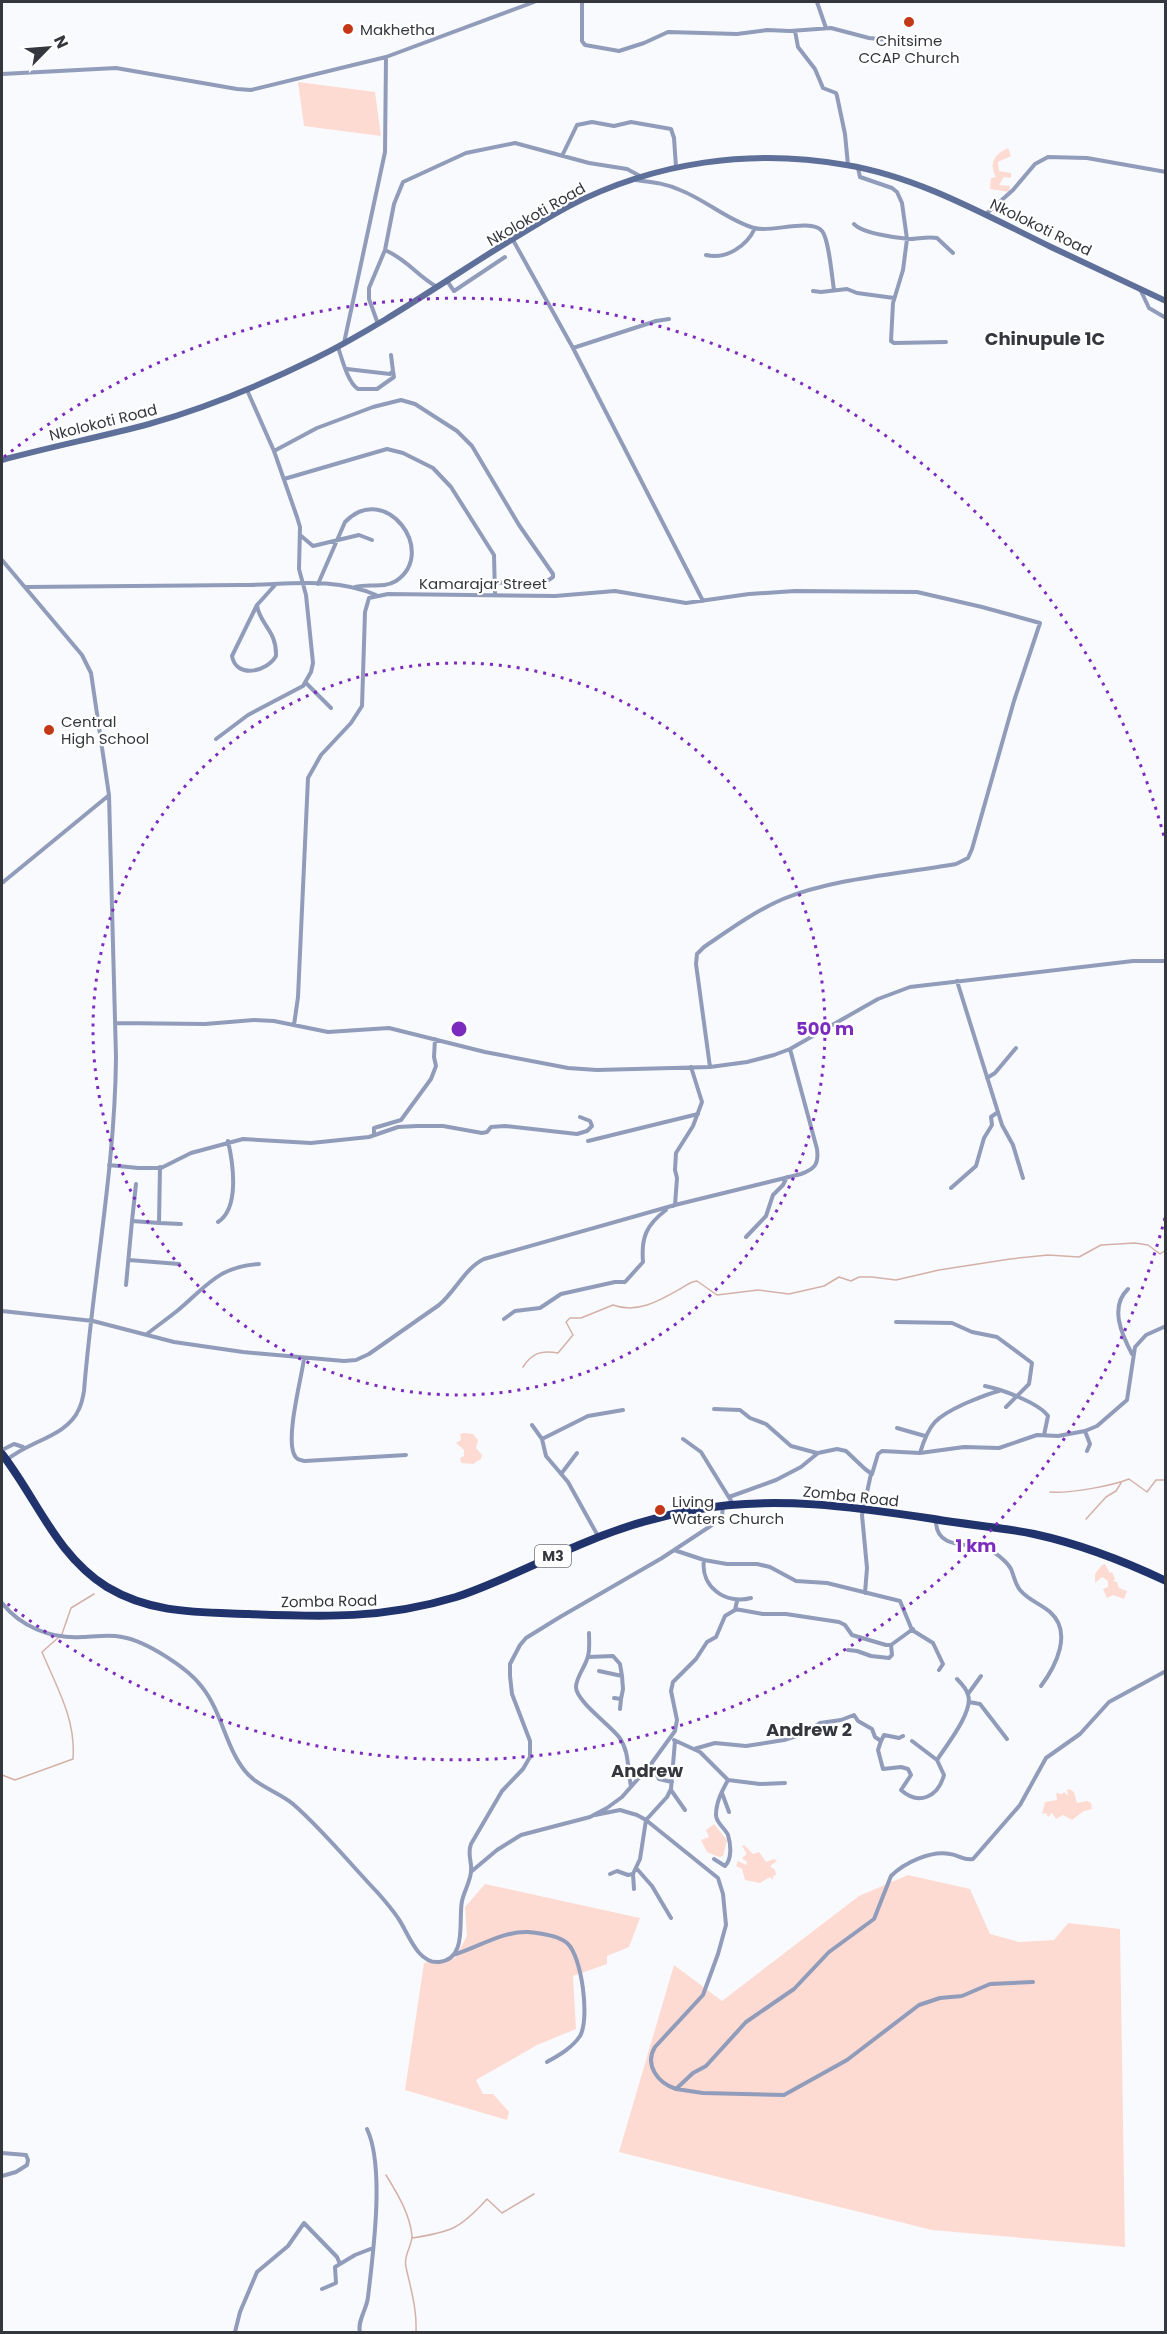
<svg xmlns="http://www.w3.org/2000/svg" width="1167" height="2334" font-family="Poppins,sans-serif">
<rect width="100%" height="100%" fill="#f9fafd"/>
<path fill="#fddbd3" d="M298 82 375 92 381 136 304 126Z
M1008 148 1011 156 998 162 999 171 1011 173V178L1004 177 999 185 1010 186 1009 192 990 189 991 178 996 177C988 163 995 154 1008 148Z
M464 1433 473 1434 478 1440 476 1448 482 1455 481 1459 473 1464 461 1463 460 1458 464 1456V1450L456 1443 461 1440 460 1434Z
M1105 1564 1110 1573 1112 1572 1115 1579 1113 1581 1117 1582 1119 1588 1127 1591 1124 1599 1113 1595 1107 1598 1103 1589 1108 1587V1581L1102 1577 1095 1583V1574L1102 1565Z
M1069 1789 1074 1792 1077 1803 1087 1801 1091 1803 1092 1809 1084 1811 1072 1820 1063 1815 1056 1819 1052 1813 1048 1817 1046 1813 1042 1814 1045 1802 1057 1800 1056 1793 1062 1794 1064 1792 1068 1796 1067 1790Z
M714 1824 727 1840 723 1856 719 1857 707 1852 701 1840 709 1837 706 1830Z
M744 1845 753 1854 759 1852 766 1862 774 1859 777 1861 770 1866 775 1870 776 1875 773 1876V1880L770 1877 760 1883 745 1880 742 1869 736 1866 738 1861 746 1865 747 1862 742 1858 747 1854 742 1846Z
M908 1875 970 1889 990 1934 1019 1942 1054 1940 1068 1923 1120 1929 1125 2247 932 2230 619 2152 674 1965 722 2001 859 1896Z
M485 1884 640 1918 629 1947 607 1956V1964L573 1976 576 2029 537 2045 476 2080 483 2094H493L509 2112 507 2120 405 2090 424 1963 455 1958 467 1936 465 1907Z"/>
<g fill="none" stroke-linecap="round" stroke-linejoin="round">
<path stroke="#d4b1a8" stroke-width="1.5" d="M523 1367C532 1353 541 1350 558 1353L573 1335 566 1322 570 1318H581L613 1305C637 1314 659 1301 680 1289 686 1286 689 1282 697 1281L717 1295 758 1290 789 1294 824 1286 839 1277 851 1281 859 1277H872L896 1280 939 1270 1010 1259 1048 1255 1079 1257 1101 1245 1135 1243 1148 1245 1160 1254 1166 1250
M1050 1492C1067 1494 1112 1486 1129 1479L1147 1492 1156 1480H1166
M1086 1519 1106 1497 1116 1491 1121 1483
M62 1634 71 1608 94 1594
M2 1775 15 1780 73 1759C76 1719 57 1688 42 1652L59 1637
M386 2175C397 2193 410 2214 412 2236 412 2246 403 2256 406 2267 411 2290 417 2309 416 2332
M412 2238C451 2232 460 2229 487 2199L502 2213 534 2194"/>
<path stroke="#909cba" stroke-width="4" d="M582 2V41L585 45 619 51 644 43 668 32 737 34 767 30 790 31 831 28 869 38 934 45
M817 2 826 28
M795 31 798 47 815 69 823 88 836 93 837 96 845 134 848 165
M2 74 116 68 237 89 251 90 386 57
M562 156 577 125 592 122 614 126 631 122 671 129 674 138 676 167
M858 168 860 177 892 188 897 192 902 203 907 239 903 270 893 303 891 341 894 343 946 342
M635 180C651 182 665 183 680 190 706 200 727 220 754 228 770 233 811 218 822 231 829 239 832 278 834 290
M986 214 1013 190 1035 164 1048 157 1087 158 1166 172
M854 224C861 233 897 238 909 239 918 239 928 236 937 238L953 253
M513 240 573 348 703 601
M385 250C408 260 416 275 437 287
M706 255C726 260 747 246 755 228
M447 281 454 291 505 257
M1140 289 1149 308 1166 318
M813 291 821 292 847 289 857 293 894 298
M378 324 369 299V288L385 250 394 204 403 182 466 153 515 143 589 163 627 169 640 176
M344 343 385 152 386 57 534 2
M338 347C342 359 348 383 358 389H377L394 377 393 371
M573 348 656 321 669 319
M347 369 390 374 393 371 391 355
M274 451 317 428 373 407 401 400 415 404 457 431 472 446 519 525 553 574V577C538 590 512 583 494 582
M284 479 387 449 403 453 433 468 451 487 494 555 495 595
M300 535 313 546 359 535 372 540
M2 560 82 655 91 673 109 795 116 1057C115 1169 93 1279 84 1391 83 1397 82 1403 79 1409 67 1437 28 1441 7 1460
M318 584 345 522C385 480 439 552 396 581 383 589 369 583 355 587
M25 587C97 586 169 586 241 585 286 585 333 576 376 595
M257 605C259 624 277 630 276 656 267 672 236 679 232 656Z
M257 605 276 584
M306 683 331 708
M216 739 248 715 303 686 311 672 313 663 306 595 299 569 300 527 297 517 274 451 247 390
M2 883 108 796
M957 981 1002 1125 1013 1145 1023 1178
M116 1023 205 1024 254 1020 274 1021 328 1032 389 1028 485 1052 568 1068 597 1070 710 1067 747 1062 774 1055 790 1049 878 999 910 987 1133 961H1166
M294 1025 298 997 308 778 321 755 351 723 362 706 365 612 369 598 388 594 555 596 615 591 686 603 749 594 795 591 917 592 982 607 1040 623 1014 701 972 849 968 858 956 864C900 874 835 878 783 899 755 911 729 930 704 947L697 954 696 964 710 1067
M987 1078 995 1073 1016 1048
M374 1135V1128L401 1120 431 1079 436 1066 434 1057 435 1039
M588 1141 698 1114
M109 1165 138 1168H161L191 1153 243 1139 311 1143 369 1137 398 1127 417 1126H443L482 1133 487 1132 491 1127 505 1126 577 1134 587 1131 592 1126 590 1121 580 1117
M951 1188 976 1166 984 1138 992 1125 991 1117 998 1112
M673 1206 675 1205 677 1178 675 1170 676 1153 693 1126 702 1102 691 1067
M132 1221 136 1184
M218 1222C240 1208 233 1163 228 1141
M159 1223 181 1224
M746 1237 766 1216 773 1195 783 1185 787 1177
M129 1260 179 1264
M126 1285 132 1221 159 1223 160 1167
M1128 1289C1109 1307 1122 1335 1132 1354
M2 1311 93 1321 174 1342 243 1352 344 1361 356 1360 369 1354 439 1305C455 1292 465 1268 484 1259L675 1205 801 1174C815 1169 819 1164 817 1149L790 1049
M504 1319 515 1311 540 1308 561 1294 615 1282H625L643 1262C641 1238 646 1225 666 1210
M896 1322 952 1323 972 1332 997 1337 1032 1363 1029 1384 1006 1407
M147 1334C157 1326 167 1319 177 1311 205 1288 218 1266 259 1264
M304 1359C301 1380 286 1436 294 1454 296 1460 300 1460 305 1461L406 1455
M985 1386C1001 1389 1039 1403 1048 1416L1044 1435
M714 1409 740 1410 750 1418 766 1424 791 1446 817 1453
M532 1425 542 1439
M897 1428 925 1436
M1085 1431 1090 1444 1087 1451
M683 1439 701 1452 733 1504
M2 1450 14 1444 23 1447
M920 1453C929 1423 936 1417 964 1404 976 1399 987 1394 999 1391
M561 1474 577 1453
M729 1497 776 1480 801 1467 818 1453 837 1449 846 1451 865 1469 872 1474 878 1454 882 1451 920 1453 964 1447 999 1448 1037 1435 1058 1436 1085 1431 1097 1426 1127 1400 1135 1347 1146 1335 1166 1326
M936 1521C936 1553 976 1541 991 1550 998 1555 1007 1561 1011 1569 1014 1576 1015 1584 1020 1590 1028 1600 1041 1604 1050 1612 1073 1632 1056 1666 1041 1686
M598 1536 568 1482 546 1456 542 1439 588 1416 623 1410
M674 1550 704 1560 727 1564H757L770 1567 796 1581 827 1583 900 1601 912 1630 933 1643 943 1664 939 1670
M704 1560C700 1587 726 1605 751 1598
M865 1593 867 1568 862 1515 871 1474
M2 1603C21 1627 51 1639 82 1637 96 1637 108 1634 122 1637 146 1641 188 1668 202 1687 222 1712 225 1746 245 1771 258 1787 279 1792 293 1804 323 1830 351 1865 378 1893 385 1901 392 1909 398 1918 408 1932 417 1964 439 1962 468 1959 458 1920 462 1901 464 1891 471 1880 471 1871 472 1860 467 1855 471 1844L502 1791 523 1769 530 1757V1741L512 1694 510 1676V1664L520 1645 526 1638 560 1617 662 1558 715 1523 722 1516 723 1506
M735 1609 763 1614H786L839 1622 845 1625 852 1635 886 1645H891L913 1629
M589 1633C589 1640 590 1649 588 1656 586 1666 576 1677 576 1687 576 1701 610 1725 619 1737 630 1752 627 1769 631 1786
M848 1650 857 1651 871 1656 889 1658 892 1655 891 1645
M588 1657 613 1656 620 1664 622 1676
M599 1671 622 1676 623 1689 621 1699 614 1698
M968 1694 981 1676
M969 1702 980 1704 1007 1739
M620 1709 621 1699
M674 1740 700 1752 728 1780 760 1784 785 1783
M881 1741 884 1735 899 1738 903 1736
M694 1749 715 1743 746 1746 784 1740 806 1733 820 1723 841 1720 854 1715 858 1721 872 1729 875 1737 881 1741 878 1750 883 1769 901 1767 908 1769 911 1775 901 1790C919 1806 938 1797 944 1775L937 1760 912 1741
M937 1760C946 1746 974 1711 968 1695 967 1689 961 1683 957 1679
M651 1764 659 1779 672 1782
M671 1790 685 1810
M722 1793 729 1812
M595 1815 620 1810 637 1815 646 1820 718 1878 723 1894 726 1925 718 1954 703 1995 655 2047C644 2065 658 2083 676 2089L693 2073 706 2066 746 2022 794 1989 829 1952 874 1919 891 1876C904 1863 931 1850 950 1854 959 1855 964 1861 973 1859L1020 1805 1046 1758 1080 1734 1109 1702 1166 1671
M714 1859 725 1866C732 1859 731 1845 728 1835 725 1828 716 1823 716 1815 716 1802 722 1791 728 1780
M637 1869 652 1886 671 1918
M472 1871 497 1850 521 1835 590 1817 607 1808 622 1797 651 1764 675 1731 677 1720 671 1691 673 1682 696 1659 707 1642 716 1637 725 1616 735 1610 737 1601
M610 1874 617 1871 628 1875 633 1874
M634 1889 633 1874 640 1859 646 1820 667 1797 671 1789 675 1741
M453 1955C477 1948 502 1931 528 1932 539 1933 558 1935 567 1943 582 1956 590 2019 580 2036 572 2048 559 2055 547 2062
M676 2089 703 2093 784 2095 847 2060 919 2005 940 1998 962 1996 990 1984 1033 1982
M2 2153 26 2155 28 2160 27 2165 16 2172 2 2176
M322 2289 336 2283 335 2267 355 2255 373 2248
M235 2332 240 2312 257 2272 288 2246 304 2223 337 2257 340 2264
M360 2332C357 2321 367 2309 368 2297 373 2254 385 2167 367 2129"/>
<path stroke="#5e6f9a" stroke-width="6" d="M2 460C50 447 100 437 149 424 206 408 261 385 314 359 403 315 482 253 569 206 655 162 751 148 846 165 919 177 985 215 1051 247 1089 265 1127 283 1166 301"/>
<path stroke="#21336c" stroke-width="8" d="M2 1454C37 1499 56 1555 107 1587 152 1614 198 1612 249 1614 323 1617 384 1619 456 1597 498 1583 538 1562 579 1545 616 1529 654 1517 694 1510 773 1495 855 1507 934 1519 967 1525 1001 1527 1034 1534 1080 1544 1124 1561 1166 1581"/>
</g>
<g fill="none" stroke="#7b2cbf" stroke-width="3" stroke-dasharray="3 6">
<circle cx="459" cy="1029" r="366"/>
<path d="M1165 1218A731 731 0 0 1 4 1601M4 457A731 731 0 0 1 1165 840"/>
</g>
<g fill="#c33918" stroke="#fff" stroke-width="2">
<circle cx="909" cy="22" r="6"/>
<circle cx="348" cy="29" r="6"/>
<circle cx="49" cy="730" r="6"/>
<circle cx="660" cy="1510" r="6"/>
</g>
<g text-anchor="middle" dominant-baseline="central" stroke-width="4.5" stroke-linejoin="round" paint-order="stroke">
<rect fill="#fff" stroke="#727378" stroke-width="1.5" x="535" y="1545" width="36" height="22" rx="4.5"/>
<g font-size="14" font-weight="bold" fill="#35373e">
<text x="553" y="1556">M3</text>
</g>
<g font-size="15" fill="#35373e" stroke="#fff" text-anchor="start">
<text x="360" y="29">Makhetha</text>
<text x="909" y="40" text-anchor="middle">Chitsime<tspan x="909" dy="17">CCAP Church</tspan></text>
<text x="61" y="721">Central<tspan x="61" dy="17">High School</tspan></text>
<text x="672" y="1501">Living<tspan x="672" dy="17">Waters Church</tspan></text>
</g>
<g font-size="15" fill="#35373e" stroke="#fff">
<text transform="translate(536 214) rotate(-30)">Nkolokoti Road</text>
<text transform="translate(1041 227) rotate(26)">Nkolokoti Road</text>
<text transform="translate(103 422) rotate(-14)">Nkolokoti Road</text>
<text x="483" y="583">Kamarajar Street</text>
<text transform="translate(851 1496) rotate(6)">Zomba Road</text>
<text transform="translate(329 1601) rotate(-1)">Zomba Road</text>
</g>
<g font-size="18" font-weight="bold" fill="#35373e" stroke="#fff">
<text x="1045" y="338">Chinupule 1C</text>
<text x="809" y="1729">Andrew 2</text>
<text x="647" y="1770">Andrew</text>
</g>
</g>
<circle cx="459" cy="1029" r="9" fill="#7b2cbf" stroke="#fff" stroke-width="3"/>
<g font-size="18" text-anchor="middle" font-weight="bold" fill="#7b2cbf" stroke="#fff" stroke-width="4.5" stroke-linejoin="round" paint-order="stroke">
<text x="825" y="1035">500 m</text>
<text x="976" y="1552">1 km</text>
</g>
<rect width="1167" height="2334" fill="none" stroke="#35373e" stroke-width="6"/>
<g transform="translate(48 48) rotate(65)" stroke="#ffffff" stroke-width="4.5" paint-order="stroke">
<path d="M0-4.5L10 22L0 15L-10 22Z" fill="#35373e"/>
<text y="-9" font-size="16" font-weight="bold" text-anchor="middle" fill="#35373e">N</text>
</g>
</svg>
